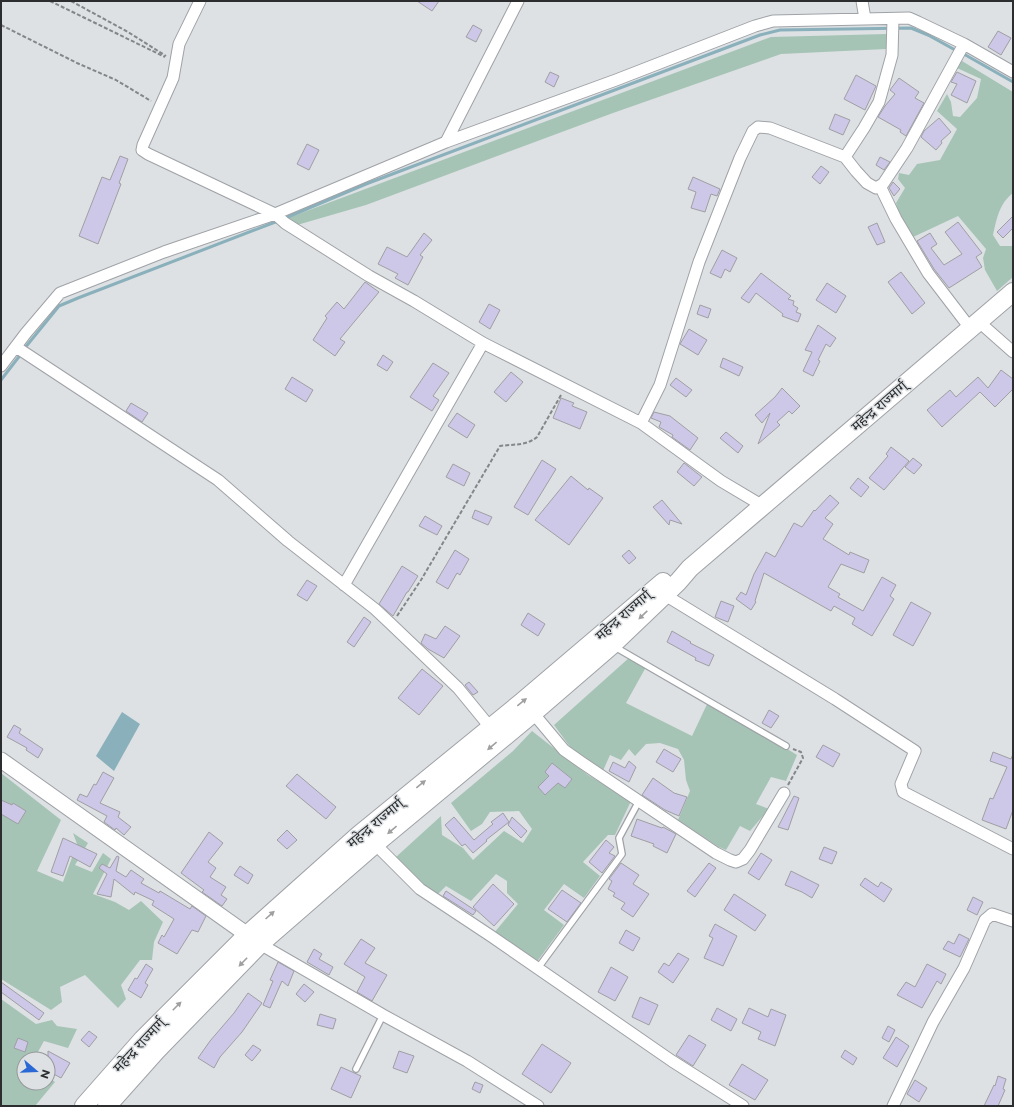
<svg xmlns="http://www.w3.org/2000/svg" width="1014" height="1107" font-family="Montserrat,'Noto Sans Devanagari',sans-serif">
<rect width="100%" height="100%" fill="#dde1e4"/>
<path fill="#a6c4b5" d="M887 34 886 49 781 54 613 113 366 205 297 225 288 218 771 37Z
M962 61 1013 92V193C999 204 997 218 993 235L1000 246H1013V277L997 291 985 270 983 258 986 249 958 216 911 238 898 211 896 203 905 188 898 179 899 173 909 175 917 164 940 160 957 129 937 111 947 94 951 102 953 116 960 117 977 98 981 79 957 68Z
M630 657 646 667 626 703 692 736 709 700 797 755 786 781 771 777 756 804 769 809 750 831 740 826 726 850 719 847 678 820 690 791 686 780 684 760 678 749 660 743 646 744 635 756 629 749 621 760 610 755 602 773 579 759 554 725Z
M532 731 588 775 631 801 615 835H608L583 862 600 876 584 898 564 884 544 910 564 925 536 963 494 933 518 904 507 893V881L496 874 471 901 446 886 437 895 417 883 396 857 441 816 442 835 463 848 473 860 504 831 523 843 532 829 519 811 490 812 482 824 471 831 451 803 513 751Z
M1 773 61 820 37 871 63 882 77 844 73 833 88 843 75 865 92 872 103 853 111 859 93 894 115 902 129 910 141 901 163 922 154 942 152 960H140L121 985 126 999 118 1008 85 975 60 987 62 1002 51 1010 1 979Z
M1 999 36 1024 52 1020 57 1026 77 1029 68 1048 44 1041 34 1059H24V1083H48V1077L55 1082 35 1106H1Z"/>
<path fill="#89b0bb" d="M122 712 140 724 114 771 96 756Z"/>
<g fill="none" stroke-linecap="round" stroke-linejoin="round">
<path stroke="#89b0bb" stroke-width="3" d="M962 53 1013 82
M283 219 366 184 760 35 780 30 911 28 928 35 957 51
M24 349 59 306 78 298 278 221
M1 380 21 354"/>
</g>
<path fill="#cdc7e8" stroke="#9f9fa3" d="M417 1H439L432 11Z
M473 25 482 30 476 42 466 37Z
M998 31 1011 38 1001 55 988 47Z
M550 72 559 76 554 87 545 82Z
M957 72 976 81 967 103 951 95 957 84 951 82Z
M856 75 876 86 865 110 844 99Z
M899 78 919 92 915 98 924 103 906 136 900 132 901 130 878 117 885 106 895 94 890 90Z
M835 114 850 120 843 135 829 129Z
M939 118 951 132 941 141 942 143 936 150 921 137 924 131Z
M307 144 319 150 309 170 297 164Z
M120 156 128 159 119 183 121 184 98 244 79 236 102 177 110 180Z
M880 157 890 162 884 170 876 165Z
M821 166 829 172 820 184 812 177Z
M693 177 720 189 717 196 711 194 705 212 691 208 696 192 688 189Z
M893 182 900 189 894 196 889 188Z
M1013 216V228L1003 238 997 232Z
M958 222 982 253 976 257 982 267 949 288 934 269 917 241 930 233 937 244 931 248 944 265 962 254 945 232Z
M877 223 885 242 877 245 868 227Z
M424 233 432 240 420 255 423 257 408 285 395 278 398 274 378 264 387 247 407 257Z
M722 250 737 258 730 272 725 269 721 278 710 273Z
M901 272 925 303 912 314 888 282Z
M761 273 791 296 788 299 794 301 793 305 798 308 796 312 801 314 798 322 782 316 783 314 756 293 749 303 741 298Z
M365 282 379 292 340 339 345 342 335 356 313 340 327 318 325 316 337 302 344 309Z
M827 283 846 296 836 313 816 300Z
M489 304 500 310 490 329 479 322Z
M700 305 711 309 708 318 697 314Z
M818 325 836 338 830 347 826 344 818 360 820 361 813 376 803 371 812 352 805 350Z
M689 329 707 340 698 355 680 344Z
M383 355 393 362 387 371 377 365Z
M723 358 743 367 739 376 720 367Z
M433 363 449 373 433 396 439 400 432 411 410 397Z
M1001 370 1013 379V389L995 407 980 392 942 427 927 410 950 390 956 397 978 377 988 388Z
M511 372 523 382 506 402 494 392Z
M292 377 313 390 306 402 285 389Z
M676 378 692 390 686 397 670 385Z
M782 388 800 406 792 414 789 411 777 422 780 425 758 444 770 413 762 423 755 415 775 397Z
M561 398 574 403 572 406 587 412 580 429 553 418Z
M131 403 148 413 142 422 126 411Z
M654 412 670 416 698 438 690 450 672 437 673 435 659 427 661 422 651 418Z
M457 413 475 425 467 438 448 426Z
M726 432 743 446 738 453 720 438Z
M891 447 909 461 884 490 869 478 888 456 886 454Z
M913 458 922 465 914 474 905 467Z
M542 460 556 469 528 515 514 507Z
M684 463 702 477 694 486 677 472Z
M453 464 470 473 464 486 446 477Z
M571 476 588 490 589 488 603 498 569 545 535 520Z
M858 478 869 487 861 497 850 488Z
M830 495 839 503 825 518 833 524 823 539 849 555 850 552 869 560 864 573 841 564 828 587 840 594 838 597 863 611 882 577 896 585 890 596 894 599 872 636 852 624 855 618 834 606 831 611 764 573 755 601 756 602 751 610 736 599 741 592 746 595 754 574 766 552 775 557 794 523 802 527 814 510 815 511Z
M662 500 682 524 670 520 669 525 653 507Z
M475 510 492 517 488 525 472 518Z
M425 516 442 526 437 535 419 526Z
M455 550 469 559 460 575 457 573 448 589 436 582Z
M629 550 636 558 629 564 622 556Z
M402 566 418 576 408 592H407L393 616 379 604Z
M307 580 317 586 307 601 297 595Z
M721 601 734 606 728 622 715 617Z
M911 602 931 613 913 646 893 635Z
M528 613 545 624 538 636 521 625Z
M364 617 371 622 354 647 347 642Z
M445 626 460 636 444 658 428 649 421 643 425 634 436 639Z
M672 631 691 642 690 643 714 655 709 666 695 660 696 658 667 642Z
M422 669 443 686 419 715 398 698Z
M469 682 478 692 473 695 465 685Z
M769 710 779 716 771 728 762 723Z
M14 725 21 729 19 733 43 749 38 758 26 750 27 748 7 737Z
M823 745 840 754 833 767 816 757Z
M664 749 681 759 673 772 656 762Z
M993 752 1011 759 1013 754V810L1006 829 982 820 990 798 993 799 1007 767 990 761Z
M629 761 636 767 629 782 609 771 613 762 625 768Z
M552 763 572 779 565 788 558 783 545 795 538 787 549 776 545 772Z
M103 772 114 778 100 803 120 812 118 817 131 827 124 835 116 828 115 830 104 822 107 816 77 800 80 794 87 797 94 784 96 785Z
M297 774 336 807 326 819 286 786Z
M653 778 674 793 687 797 679 816 665 810 642 795Z
M794 796 799 798 788 830 778 827Z
M1 800 12 805 13 803 26 811 18 824 1 814Z
M503 813 509 822 486 840 487 841 473 853 465 844 462 846 445 825 454 817 474 840 493 824 491 822Z
M512 817 527 831 521 838 508 825Z
M637 819 662 828 663 827 676 834 667 853 653 846 654 844 631 836Z
M287 830 297 840 287 849 277 840Z
M209 832 223 843 208 862 216 868 210 877 226 887 221 895 227 899 222 906 202 892 204 890 181 873Z
M63 838 97 854 90 867 70 856 63 876 51 872Z
M606 840 614 847 609 853 615 856 602 873 589 862Z
M824 847 837 852 832 864 819 859Z
M761 853 772 860 759 880 748 873Z
M117 856 119 857 116 871 126 877 131 870 144 879 141 883 159 893 160 891 190 909 192 906 206 916 198 932 192 930 177 954 158 943 162 935 164 937 174 919 152 905 154 901 135 892 134 895 114 879 111 897 97 894 107 874 99 868 102 864 110 868Z
M621 863 639 875 633 884 649 894 633 917 621 909 625 903 613 896 615 893 608 889 612 881 609 879Z
M709 863 716 868 695 897 687 891Z
M240 866 253 875 248 884 234 875Z
M791 871 819 885 812 898 802 892 785 885Z
M865 878 878 887 881 882 892 889 884 902 860 885Z
M493 884 514 904 494 926 473 907Z
M562 890 581 903 567 922 548 909Z
M446 891 476 911 473 915 443 896Z
M734 894 766 915 755 931 724 910Z
M973 897 983 902 977 915 967 910Z
M715 924 737 936 723 966 704 958 713 938 709 936Z
M626 930 640 938 633 951 619 943Z
M959 934 969 939 960 957 943 949 948 941 954 944Z
M361 939 375 948 365 963 387 975 372 1001 357 992 365 977 344 964Z
M314 949 322 954 319 959 333 967 329 975 307 962Z
M678 953 689 959 673 983 658 972 664 963 669 966Z
M278 962 294 971 288 986 282 981 270 1008 263 1005 273 981 270 980Z
M146 964 153 969 145 983 148 985 141 998 128 990 135 978 137 979Z
M927 964 946 974 941 984 937 981 922 1008 897 995 906 982 915 987Z
M611 967 628 977 615 1001 598 992Z
M1 982 44 1013 39 1020 1 992Z
M304 984 314 992 305 1002 296 994Z
M248 993 262 1003 242 1032 220 1057 214 1068 198 1058 210 1041 234 1013Z
M640 997 658 1005 649 1025 632 1017Z
M717 1008 737 1019 731 1031 711 1020Z
M749 1008 768 1017 771 1009 786 1015 775 1046 758 1039 761 1032 742 1023Z
M320 1014 336 1019 333 1029 317 1025Z
M888 1026 895 1030 889 1042 882 1038Z
M89 1031 97 1037 89 1047 81 1040Z
M689 1035 706 1045 693 1066 676 1055Z
M896 1037 909 1046 897 1067 883 1058Z
M18 1038 28 1042 25 1052 14 1048Z
M542 1044 571 1063 551 1093 522 1074Z
M253 1045 261 1050 252 1061 245 1055Z
M845 1050 857 1058 853 1065 841 1057Z
M48 1051 70 1063 61 1078 48 1071Z
M399 1051 414 1056 407 1073 393 1068Z
M742 1064 768 1080 755 1100 729 1085Z
M341 1067 361 1076 351 1098 331 1089Z
M998 1076 1006 1079 1003 1089 1005 1090 998 1106H984L994 1085 995 1086Z
M915 1080 927 1088 919 1102 907 1094Z
M475 1082 483 1085 480 1093 472 1089Z"/>
<g fill="none" stroke-linecap="round" stroke-linejoin="round">
<defs>
<path id="service" d="M615 647 786 746
M538 968 622 854 619 838 639 801
M356 1069 383 1015"/>
<path id="minor" d="M200 1 179 44 173 78 143 145 142 150 148 154 275 214 285 223 369 276 414 301 483 343 641 423 721 481 763 506
M862 1 865 19
M446 142 518 1
M845 157 864 128 879 102 892 55 893 19
M880 186 896 219 928 273 970 328
M978 321 1013 352
M16 347 218 480 288 541 375 609 391 624 458 688 490 727
M1 366 26 333 60 293 164 252 275 214 446 142 616 80 755 26 773 21 909 18 918 22 964 44 1013 72
M641 423 660 385 699 262 740 158 753 131 758 127 770 128 845 157 856 171 867 183 876 188 883 184 907 148 964 44
M344 585 483 343
M665 595 835 699 915 751 901 784 903 792 1013 849
M533 713 564 750 581 762 716 853 730 860 736 862 743 859 750 850 784 793
M375 844 420 889 491 936 672 1061 743 1106
M260 944 383 1015 467 1061 538 1106
M893 1106 933 1022 964 968 985 920 992 914 1013 921"/>
<path id="secondary" d="M1 760 256 941"/>
<path id="trunk" d="M84 1106 143 1039 247 935 359 835 522 702 663 582
M107 1106 156 1051 260 944 375 844 533 713 612 645 678 582 690 568 1013 292"/>
</defs>
<use href="#service" stroke="#9fa2a6" stroke-width="8"/>
<use href="#minor" stroke="#9fa2a6" stroke-width="13"/>
<use href="#secondary" stroke="#9fa2a6" stroke-width="17"/>
<use href="#trunk" stroke="#9fa2a6" stroke-width="20"/>
<path stroke="#848789" stroke-width="2" stroke-dasharray="4 2" stroke-linecap="butt" d="M50 1 165 57
M71 1 128 32 166 56
M1 25 77 63 116 80 151 101
M397 616 421 580 500 446C513 444 527 446 537 437L561 395
M788 785 803 758 801 752 793 749"/>
<use href="#service" stroke="#fff" stroke-width="5.5"/>
<use href="#minor" stroke="#fff" stroke-width="11"/>
<use href="#secondary" stroke="#fff" stroke-width="15"/>
<use href="#trunk" stroke="#fff" stroke-width="18"/>
</g>
<defs><path id="oneway-solid" d="M-6-.8H1V-3.2L6.5 0L1 3.2V.8H-6Z"/></defs>
<g fill="#a0a0a1">
<use href="#oneway-solid" transform="translate(643 615) rotate(136)"/>
<use href="#oneway-solid" transform="translate(522 702) rotate(-39)"/>
<use href="#oneway-solid" transform="translate(492 746) rotate(140)"/>
<use href="#oneway-solid" transform="translate(421 784) rotate(-39)"/>
<use href="#oneway-solid" transform="translate(392 830) rotate(140)"/>
<use href="#oneway-solid" transform="translate(270 915) rotate(-42)"/>
<use href="#oneway-solid" transform="translate(243 962) rotate(134)"/>
<use href="#oneway-solid" transform="translate(177 1006) rotate(-45)"/>
</g>
<g text-anchor="middle" dominant-baseline="central" stroke-width="3" stroke-linejoin="round" paint-order="stroke">
<g font-size="14" fill="#2c2d2e" stroke="#dde1e4">
<text transform="translate(879 406) rotate(-41)">महेन्द्र राज्मार्ग्</text>
<text transform="translate(623 615) rotate(-41)">महेन्द्र राज्मार्ग्</text>
<text transform="translate(375 823) rotate(-40)">महेन्द्र राज्मार्ग्</text>
<text transform="translate(139 1045) rotate(-47)">महेन्द्र राज्मार्ग्</text>
</g>
</g>
<rect width="1014" height="1107" fill="none" stroke="#2c2d2e" stroke-width="4"/>
<g transform="translate(36 1071) rotate(109)"><circle r="19" fill="#dde1e4" stroke="#96999b"/>
<path d="M0-3L7 15L0 10L-7 15Z" fill="#2a68d5"/>
<text y="-6" font-size="11" font-weight="bold" text-anchor="middle" fill="#2c2d2e">N</text>
</g>
</svg>
